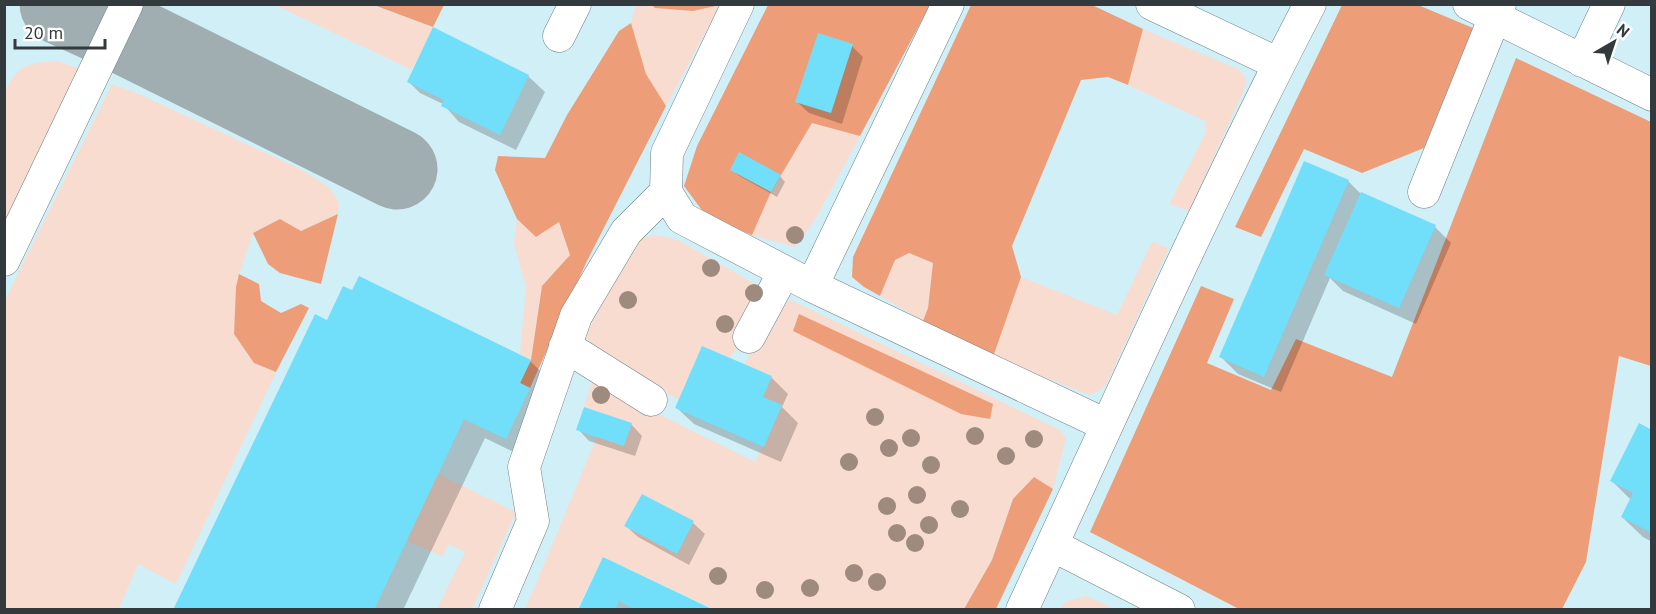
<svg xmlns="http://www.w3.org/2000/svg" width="1656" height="614" font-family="'PT Sans',sans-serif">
<rect width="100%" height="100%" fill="#e8f9fd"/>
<path fill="#d1eff7" d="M5 5H1651V609H5Z"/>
<path fill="#f9dcd0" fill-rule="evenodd" d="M275 5H371L433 27 412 70Z
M636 5H652L655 8 693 11 720 5 666 106 646 74 631 23Z
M1143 29 1238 69 1246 78 1244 90 1189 211 1169 204 1206 132 1205 121 1128 85Z
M57 61 81 69 4 226V93C18 64 28 63 57 61Z
M112 84 139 94 300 169 329 187 339 202 338 214 301 231 280 219 253 233 237 281 234 334 254 363 276 372 176 584 138 564 119 609H5L4 302Z
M812 123 860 136 815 220 795 247 752 235 771 192Z
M517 219 536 237 559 221 570 255 542 286 531 360 520 354 526 288 514 243Z
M656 235 678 240 767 291 731 358 702 346 679 400 596 352 585 335 631 252 643 238Z
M1152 242 1169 248 1107 383 1099 391 1089 395 993 357 1021 277 1117 315Z
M909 253 933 263 928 308 923 321 880 296 895 260Z
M791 300 1060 430 1066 438 1053 489 1034 477 1013 499 992 560 964 609H714L603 557 577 609 525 610 597 437 631 423 584 407 592 381 755 462 782 405 763 397 772 376 744 364 780 307ZM793 330 990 419 961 414Z
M438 474 516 512 472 609H437L465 552 449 544 442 556 407 541Z
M1087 596 1115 609H1061L1066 601Z"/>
<path fill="#ed9e79" d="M371 4H444V5L433 27Z
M652 5H720L693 11 655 8Z
M768 5H930L860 136 812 123 771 192 752 235 707 217 684 186 697 146Z
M971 5H1092L1143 29 1128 85 1108 77 1081 80 1012 246 1021 277 993 357 923 321 928 308 933 263 909 253 895 260 880 296 864 287 852 277 853 257Z
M1342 5H1418L1473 28 1424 148 1362 173 1304 149 1261 237 1235 227Z
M631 23 646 74 666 106 586 263 530 388 520 383 531 360 542 286 570 255 559 222 536 237 517 219 495 170 498 156 545 158 567 115 619 31Z
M1516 58 1651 122V366L1619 356 1586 562 1562 609H1239L1090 532 1201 286 1234 299 1207 363 1271 390 1296 339 1392 377Z
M338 214 321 284 280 273 268 264 253 233 280 219 301 231Z
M239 274 259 284 261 301 281 313 301 304 309 308 276 372 254 363 234 334 236 287Z
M799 314 993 404 990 419 961 414 793 331Z
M1034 477 1053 489 996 609H964L992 560 1013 499Z"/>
<path fill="#0003" d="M852 46 863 57 842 124 809 113 797 102Z
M528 76 545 92 516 150 459 122 443 104 420 93 409 82Z
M732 169 780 176 785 182 777 197 738 175Z
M1348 181 1362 195 1435 227 1451 243 1416 324 1343 291 1330 278 1281 392 1238 374 1221 357Z
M328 322 530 361 551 381 526 458 485 438 403 610H178Z
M771 377 788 394 782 407 798 423 781 462 694 424 677 408Z
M631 424 642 436 635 456 589 441 578 429Z
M1652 431V542L1643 537 1622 517 1631 500 1612 481Z
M642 496 693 523 705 534 689 565 638 537 626 526Z
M604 559 710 610H580Z"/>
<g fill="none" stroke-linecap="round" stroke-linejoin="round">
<path stroke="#a0aeb1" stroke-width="81" d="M60 4 115 29 397 169"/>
</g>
<path fill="#72dffa" d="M433 27 529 75 500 135 441 106 444 100 407 82Z
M818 33 853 44 831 113 795 102Z
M739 152 781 175 771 192 730 170Z
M1304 161 1349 180 1264 377 1219 357Z
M1361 192 1436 225 1399 308 1324 275Z
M359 276 531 360 520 383 530 388 506 439 464 419 374 610H173L315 314 327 320 343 286 352 290Z
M702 346 772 376 763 397 782 405 764 447 675 408Z
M584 407 632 423 624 446 576 430Z
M1639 423 1652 430V533L1621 517 1633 493 1610 481Z
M642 494 694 521 677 554 624 526Z
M603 557 714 610H636L619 601 615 610H578Z"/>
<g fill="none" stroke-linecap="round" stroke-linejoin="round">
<defs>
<path id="minor" d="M738 4 667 153 666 192 682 218 812 286
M948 4 812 286 1106 425
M1152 4 1279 64
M1469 4 1652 95
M559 36 575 4
M1582 61 1609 4
M1424 192 1500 4
M4 260 127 4
M749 337 784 272
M565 346 651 400
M1052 545 1179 610
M495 610 533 521 524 467 576 316 626 232 666 192
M1022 610C1116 407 1207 202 1310 4"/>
</defs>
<use href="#minor" stroke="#6d8085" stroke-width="33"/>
<use href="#minor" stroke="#fff" stroke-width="32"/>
</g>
<g fill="#9f8a7e">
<circle cx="795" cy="235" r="9"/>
<circle cx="711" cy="268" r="9"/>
<circle cx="754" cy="293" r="9"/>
<circle cx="628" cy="300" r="9"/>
<circle cx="725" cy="324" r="9"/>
<circle cx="601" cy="395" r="9"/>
<circle cx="875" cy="417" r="9"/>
<circle cx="975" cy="436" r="9"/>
<circle cx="911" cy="438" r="9"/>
<circle cx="1034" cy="439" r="9"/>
<circle cx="889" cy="448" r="9"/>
<circle cx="1006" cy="456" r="9"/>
<circle cx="849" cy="462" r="9"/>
<circle cx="931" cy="465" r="9"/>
<circle cx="917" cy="495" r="9"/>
<circle cx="887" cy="506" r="9"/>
<circle cx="960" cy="509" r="9"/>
<circle cx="929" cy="525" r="9"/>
<circle cx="897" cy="533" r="9"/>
<circle cx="915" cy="543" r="9"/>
<circle cx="854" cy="573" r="9"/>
<circle cx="718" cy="576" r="9"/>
<circle cx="877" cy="582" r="9"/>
<circle cx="810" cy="588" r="9"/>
<circle cx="765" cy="590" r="9"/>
</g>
<rect width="1656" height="614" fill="none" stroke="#323a3d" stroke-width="12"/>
<g transform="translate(1614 42) rotate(39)" stroke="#ffffff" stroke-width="4.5" paint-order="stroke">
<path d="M0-4.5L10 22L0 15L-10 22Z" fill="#323a3d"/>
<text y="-9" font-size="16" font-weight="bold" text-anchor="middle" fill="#323a3d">N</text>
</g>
<path d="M15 39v9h90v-9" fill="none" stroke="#323a3d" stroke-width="3"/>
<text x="24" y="39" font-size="18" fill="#323a3d" stroke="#ffffff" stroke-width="4.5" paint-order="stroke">20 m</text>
</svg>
